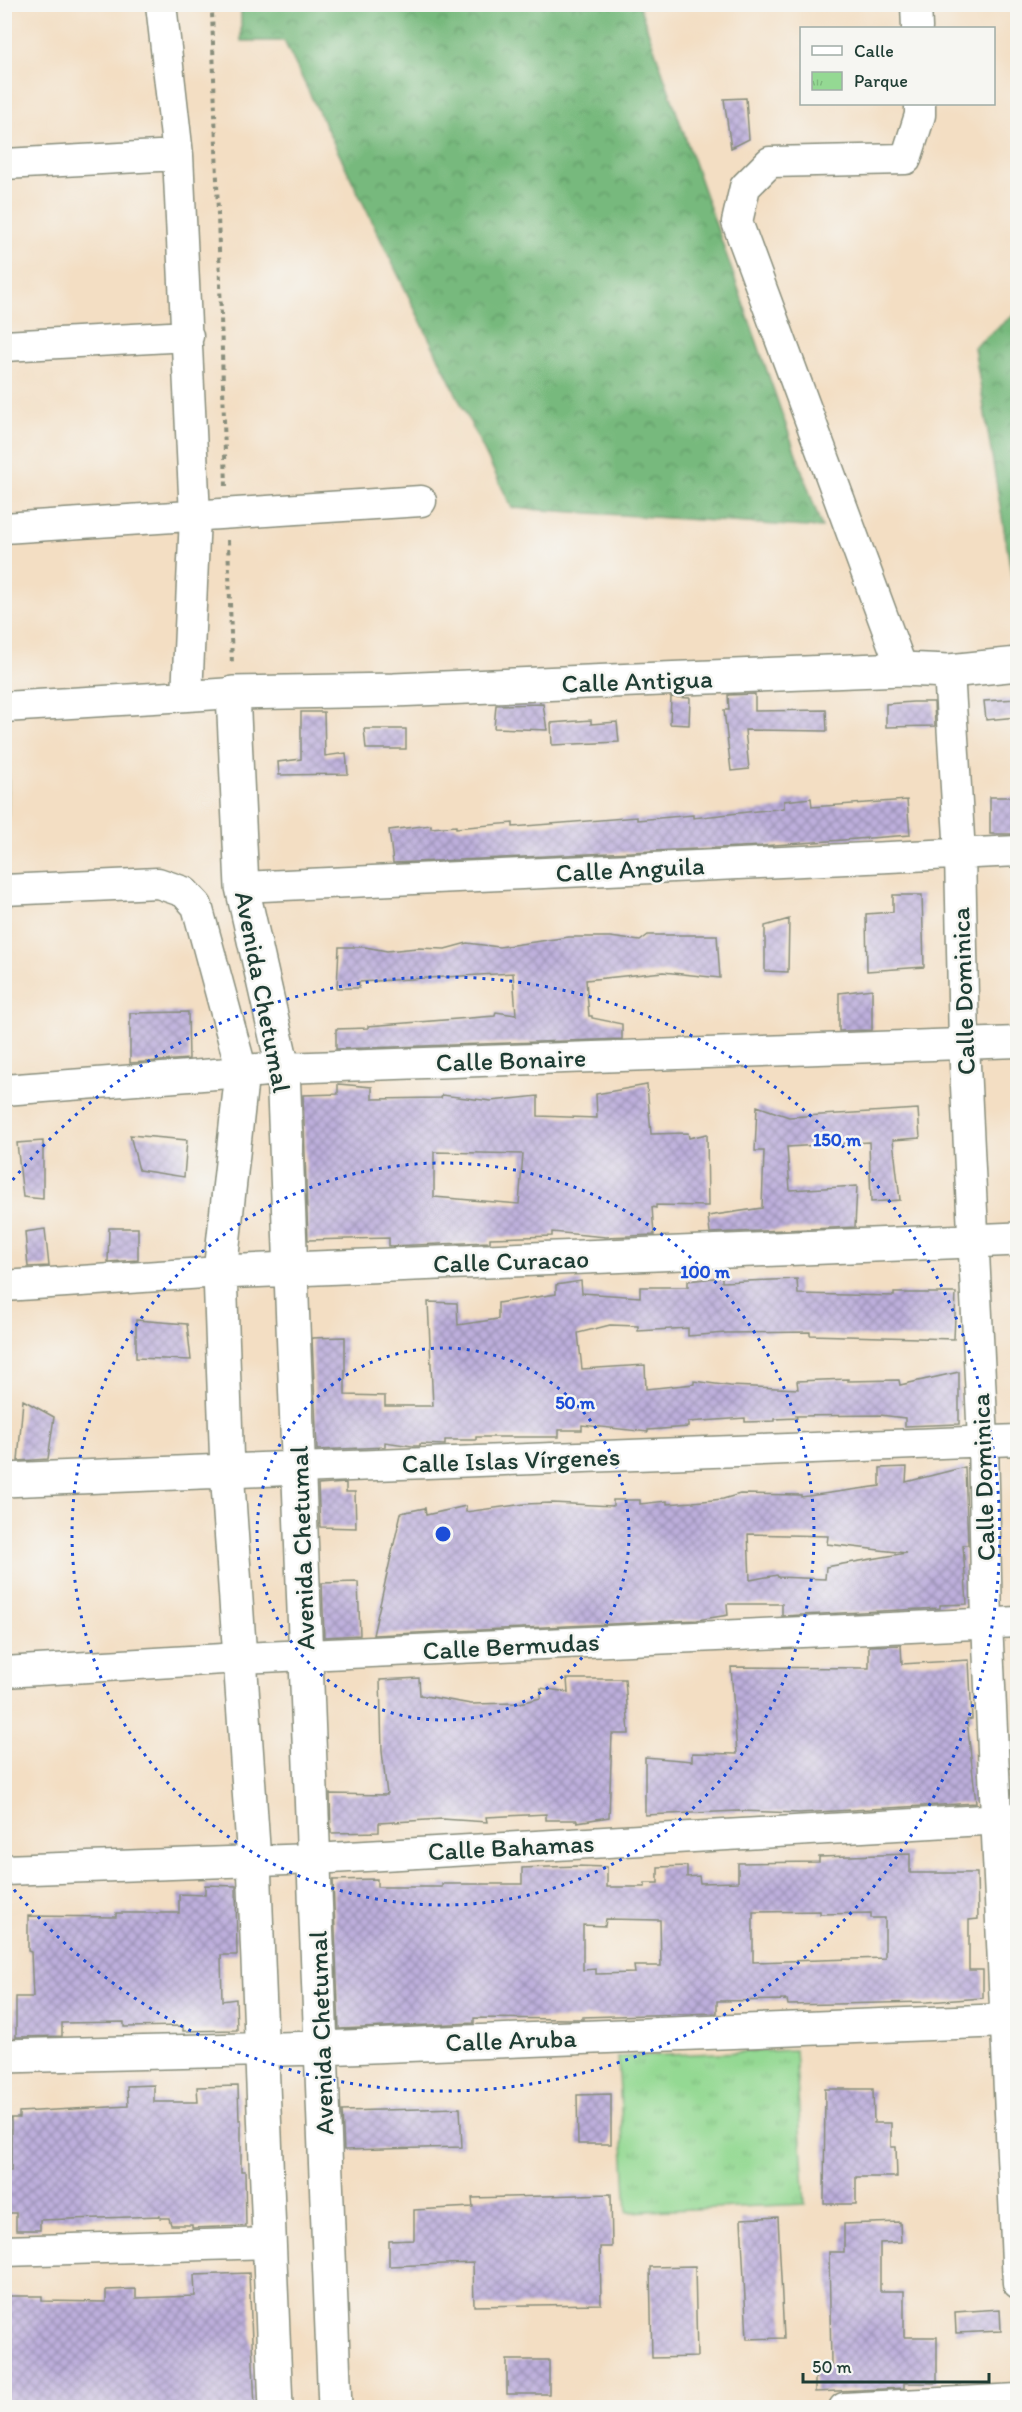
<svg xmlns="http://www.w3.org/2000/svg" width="1022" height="2412" font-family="Itim,sans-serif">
<defs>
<pattern id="forest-crowns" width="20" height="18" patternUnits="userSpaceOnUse" patternTransform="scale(1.5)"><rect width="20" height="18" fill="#77b97d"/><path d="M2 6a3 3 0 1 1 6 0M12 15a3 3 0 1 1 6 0" fill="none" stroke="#619867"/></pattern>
<pattern id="park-tufts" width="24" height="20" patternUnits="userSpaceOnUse" patternTransform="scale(1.5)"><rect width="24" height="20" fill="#94d993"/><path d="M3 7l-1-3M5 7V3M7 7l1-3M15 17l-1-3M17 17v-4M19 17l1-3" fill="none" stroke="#7fbb7f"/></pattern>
<pattern id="building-cross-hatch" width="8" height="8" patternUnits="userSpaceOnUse" patternTransform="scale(1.5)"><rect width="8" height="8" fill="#bdafdc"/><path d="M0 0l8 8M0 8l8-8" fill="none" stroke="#9990b3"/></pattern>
</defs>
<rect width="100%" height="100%" fill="#f6f6f2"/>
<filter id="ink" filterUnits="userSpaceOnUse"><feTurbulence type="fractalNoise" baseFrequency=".0167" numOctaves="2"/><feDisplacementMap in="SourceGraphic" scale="12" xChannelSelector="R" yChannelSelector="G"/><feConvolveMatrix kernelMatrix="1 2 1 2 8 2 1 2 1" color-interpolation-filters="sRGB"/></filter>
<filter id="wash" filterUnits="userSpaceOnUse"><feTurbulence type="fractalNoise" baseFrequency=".008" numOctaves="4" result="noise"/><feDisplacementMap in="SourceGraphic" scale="24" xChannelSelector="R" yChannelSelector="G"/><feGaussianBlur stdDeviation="1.35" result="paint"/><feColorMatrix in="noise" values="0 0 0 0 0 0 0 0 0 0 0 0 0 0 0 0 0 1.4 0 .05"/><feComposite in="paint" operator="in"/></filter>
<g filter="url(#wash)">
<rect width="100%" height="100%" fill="#f3dec3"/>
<path fill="url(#forest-crowns)" stroke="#4b7b58" stroke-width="1.5" d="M241 5H639L822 528 512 508 284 41H241Z
M1017 312V608L974 347Z
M4 769H8L5 982H4Z"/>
<path fill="url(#park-tufts)" stroke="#5a8b64" stroke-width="1.5" d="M795 2050 805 2204 627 2212 618 2057Z"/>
<g id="blocks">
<path fill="url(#building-cross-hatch)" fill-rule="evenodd" d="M746 98 749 139 731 148 724 99Z
M755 694V711L826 710 827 731 745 730 749 769 731 771 724 710H729L728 695Z
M671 697 690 698 689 725 670 724Z
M1017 699V717L986 720 984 701Z
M913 702H934L935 726 886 727V704Z
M543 704 547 730 494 728 496 705Z
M301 712H324L325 756 346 753 348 774 279 775 278 762 301 759Z
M591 720V724L617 722 619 742 552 745 551 723Z
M364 729H406V749H366Z
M990 797H1017V834H990Z
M811 798 812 807 907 800 910 835 761 846 393 863 389 830 431 825V828L456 826V828L513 823V827L637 817V820L693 815V818L784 808V801Z
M893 895H922L924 967 867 971 866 914 893 912Z
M789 919 788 972 765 971V926Z
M648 935H717L720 978 663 972 586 980 589 1016H592V1018L622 1024V1039L336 1049V1029L368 1028V1026L495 1016 496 1012 516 1015 513 973 359 982V988H337L339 947H365L387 951 417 948 445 949 467 943 499 947 569 937H610L640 941Z
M872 989V1030L839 1031V993Z
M188 1012 189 1059 130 1063V1013Z
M338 1084 372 1087V1099L441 1098 442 1095 491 1101 538 1096V1116L597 1118 596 1094 647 1085 651 1134 688 1133 689 1138 707 1134 708 1206 656 1205V1208L652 1207 654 1235 606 1237 552 1232V1236L490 1238V1242L389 1246V1238L308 1240 303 1095 338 1094ZM434 1152 523 1154 519 1204 434 1197Z
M757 1106 789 1117 918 1109 920 1138 893 1140 900 1200 871 1202 869 1142 787 1147 790 1190 857 1186 855 1227 710 1233 708 1216 762 1208 764 1151H755Z
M130 1135 187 1140 184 1177 139 1170Z
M43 1141V1199L23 1197 17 1143Z
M109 1228H138V1260L108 1262Z
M45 1229 49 1266 28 1267 25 1232Z
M722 1277V1282L797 1279 798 1294 894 1296V1293H956L954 1339 810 1335V1332L726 1333 688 1336V1328L638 1331V1326L610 1325 578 1333 582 1369 645 1365 646 1389 694 1384V1381L730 1386 798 1389 797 1381 848 1379V1381L899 1380 900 1385 959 1372V1424L905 1426V1418L880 1415 796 1416 797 1418 775 1419V1421L745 1422V1418L688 1422V1427L648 1430V1432L582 1425V1430H559V1437H476V1440H445V1445L420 1444V1446H412L385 1442V1447L317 1450 312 1338 345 1337V1395L385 1396V1406H433L428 1302 457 1303 458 1325 498 1319V1303L556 1294V1285L581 1281 582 1293 640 1297V1287H688V1281Z
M136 1320 187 1324 191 1360 136 1358Z
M23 1400 54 1417 48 1459 18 1461Z
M907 1467 906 1482 965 1467 968 1545H963L967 1604 940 1605V1608L782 1616V1604H727L728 1615 697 1620 373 1635 401 1513 425 1508 426 1515 466 1506V1512L524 1504 552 1503 613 1506V1500H640V1504L667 1501V1504L693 1502 723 1499 740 1494 801 1495V1497L880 1486V1468ZM748 1534 828 1536 827 1544 906 1553 826 1567 825 1579 778 1577 777 1575 750 1580Z
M346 1483V1492H355L356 1528 320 1527 318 1485Z
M358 1582 360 1635 324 1637 322 1583Z
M901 1645 902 1664 969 1660 972 1719 967 1720 976 1803 799 1813 739 1811 645 1815V1757L692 1761V1753L737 1754 731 1667 869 1668V1646Z
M419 1678 420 1695 471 1704 520 1703 541 1698V1688L568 1692 567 1679H625L629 1734H612L609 1817 577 1822V1820H546V1814L486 1817 487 1822 442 1819 379 1823V1832L331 1833 330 1794 387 1795 382 1751 380 1680Z
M910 1854V1873H977L978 1919 969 1920V1970H983V1998L927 2002 788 2005 787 2000 717 2001V2013L583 2017V2019H569L474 2018V2023L339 2029 333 1880 377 1879V1887H442V1884H522V1868L576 1866 607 1867V1887H645V1883H658V1867L687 1866V1877L699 1876 700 1883 738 1882V1863L819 1862V1857ZM820 1911V1914L871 1913V1918H885V1958L753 1962V1912ZM606 1919 660 1920 661 1966H634L635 1973 596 1974V1969L583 1970V1925L605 1926Z
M205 1885 236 1886 237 1955H221L222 2001 236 1999 237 2030 183 2031V2026L124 2027V2022L62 2023V2036L16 2037V1997H33L31 1952 28 1951V1916L116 1917V1913H179V1894L205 1895Z
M154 2085V2102H198L197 2087 238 2086 239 2120H241V2171H245L246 2226 192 2228V2225H171L169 2218H160V2216L40 2220V2230H16V2213H4V2171H11V2118H19V2112L128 2106 127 2086Z
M825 2089H873L874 2123H891V2147H896L897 2177H856V2204H824Z
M611 2094V2144H578L577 2095Z
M460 2108 462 2147 344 2150 342 2111Z
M611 2194 612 2247H600L601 2304 474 2306 473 2263 389 2266V2241L414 2240V2210L473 2207 472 2198Z
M778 2217 784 2338 747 2339 741 2219Z
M900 2222 901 2242 880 2243V2291H904V2337H937V2383H904V2388L815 2392V2364H831L829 2252H844V2224Z
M695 2266 697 2357 652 2358 650 2267Z
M249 2273 255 2408H4V2296H42V2301L106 2302V2290L136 2289V2298L195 2296 194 2275Z
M1000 2309 1001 2331 956 2333 955 2312Z
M507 2360H549V2394H507Z"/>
</g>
</g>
<g filter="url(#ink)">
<use href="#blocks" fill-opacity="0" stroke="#898e7c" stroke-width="1.5"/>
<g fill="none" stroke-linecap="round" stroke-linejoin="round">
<defs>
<path id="street" d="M161 4 178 155 195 516 187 696 233 693
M916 4 917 28
M4 164 178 155
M4 346 188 336
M4 528 421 501
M902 669 737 222 745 187 770 162 906 159 920 115V104
M949 671 960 854 964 1044 983 1441 987 1623 1018 2283
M4 707 187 696
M242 887 1018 851
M4 890 158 883 184 892 197 906 242 1072 4 1090
M283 1068 1018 1042
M4 1286 220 1272
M299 1468 1018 1440
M4 1672 240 1658 1018 1622
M4 1870 314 1859 1018 1818
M4 2251 268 2243
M844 2408 1018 2399"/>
<path id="secondary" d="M220 1272 1018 1239
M4 1480 299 1468
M4 2056 321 2048 1018 2020
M276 2408 254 1861 227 1470 220 1272 242 1072 283 1068
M335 2408 283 1068 242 887 233 693 394 690 902 669 949 671 1018 664"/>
</defs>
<use href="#street" stroke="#898e7c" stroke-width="33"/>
<use href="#secondary" stroke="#898e7c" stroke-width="36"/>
<path stroke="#898e7c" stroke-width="4" stroke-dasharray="4.5 4.5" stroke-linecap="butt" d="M199 4 212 10 226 488
M228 540 232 665"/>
<use href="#street" stroke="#fff" stroke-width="30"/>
<use href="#secondary" stroke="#fff" stroke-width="33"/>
</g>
</g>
<g fill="none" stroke="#1d4ed8" stroke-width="3" stroke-dasharray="3 6">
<circle cx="443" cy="1534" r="186"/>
<circle cx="443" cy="1534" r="371"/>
<path d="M7 1187A557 557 0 1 1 7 1881"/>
</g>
<g text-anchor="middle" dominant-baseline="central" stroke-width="5" stroke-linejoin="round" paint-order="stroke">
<g font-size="26" fill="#1f3d34" stroke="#f6f6f2">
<text transform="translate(637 681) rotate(-2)">Calle Antigua</text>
<text transform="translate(630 869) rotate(-3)">Calle Anguila</text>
<text transform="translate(963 991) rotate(-92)">Calle Dominica</text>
<text transform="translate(263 992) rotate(79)">Avenida Chetumal</text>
<text transform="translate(511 1060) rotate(-2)">Calle Bonaire</text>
<text transform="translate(511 1261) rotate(-2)">Calle Curacao</text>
<text transform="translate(511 1460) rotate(-2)">Calle Islas Vírgenes</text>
<text transform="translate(983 1477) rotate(-92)">Calle Dominica</text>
<text transform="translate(302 1548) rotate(-92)">Avenida Chetumal</text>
<text transform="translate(511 1646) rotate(-3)">Calle Bermudas</text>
<text transform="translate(511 1847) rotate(-3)">Calle Bahamas</text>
<text transform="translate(321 2033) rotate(-92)">Avenida Chetumal</text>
<text transform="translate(511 2040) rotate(-2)">Calle Aruba</text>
</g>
</g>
<circle cx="443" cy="1534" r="9" fill="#1d4ed8" stroke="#f6f6f2" stroke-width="3"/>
<g font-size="18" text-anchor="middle" font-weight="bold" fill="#1d4ed8" stroke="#f6f6f2" stroke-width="5" stroke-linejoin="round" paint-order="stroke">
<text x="837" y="1146">150 m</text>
<text x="705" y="1278">100 m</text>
<text x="575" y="1409">50 m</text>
</g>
<rect width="1022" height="2412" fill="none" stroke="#f6f6f2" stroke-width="24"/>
<rect x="800" y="27" width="195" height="78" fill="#f6f6f2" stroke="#a0aca6" stroke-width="1.5"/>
<rect x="812" y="46" width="30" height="9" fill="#ffffff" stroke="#a0aca6" stroke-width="1.5"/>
<text x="854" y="57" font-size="18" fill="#1f3d34">Calle</text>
<rect x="812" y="72" width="30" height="18" fill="url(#park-tufts)" stroke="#a0aca6" stroke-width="1.5"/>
<text x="854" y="87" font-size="18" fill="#1f3d34">Parque</text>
<path d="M803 2373v9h186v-9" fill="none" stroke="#1f3d34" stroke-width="3"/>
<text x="812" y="2373" font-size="18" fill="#1f3d34" stroke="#f6f6f2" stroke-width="4.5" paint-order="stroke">50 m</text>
</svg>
